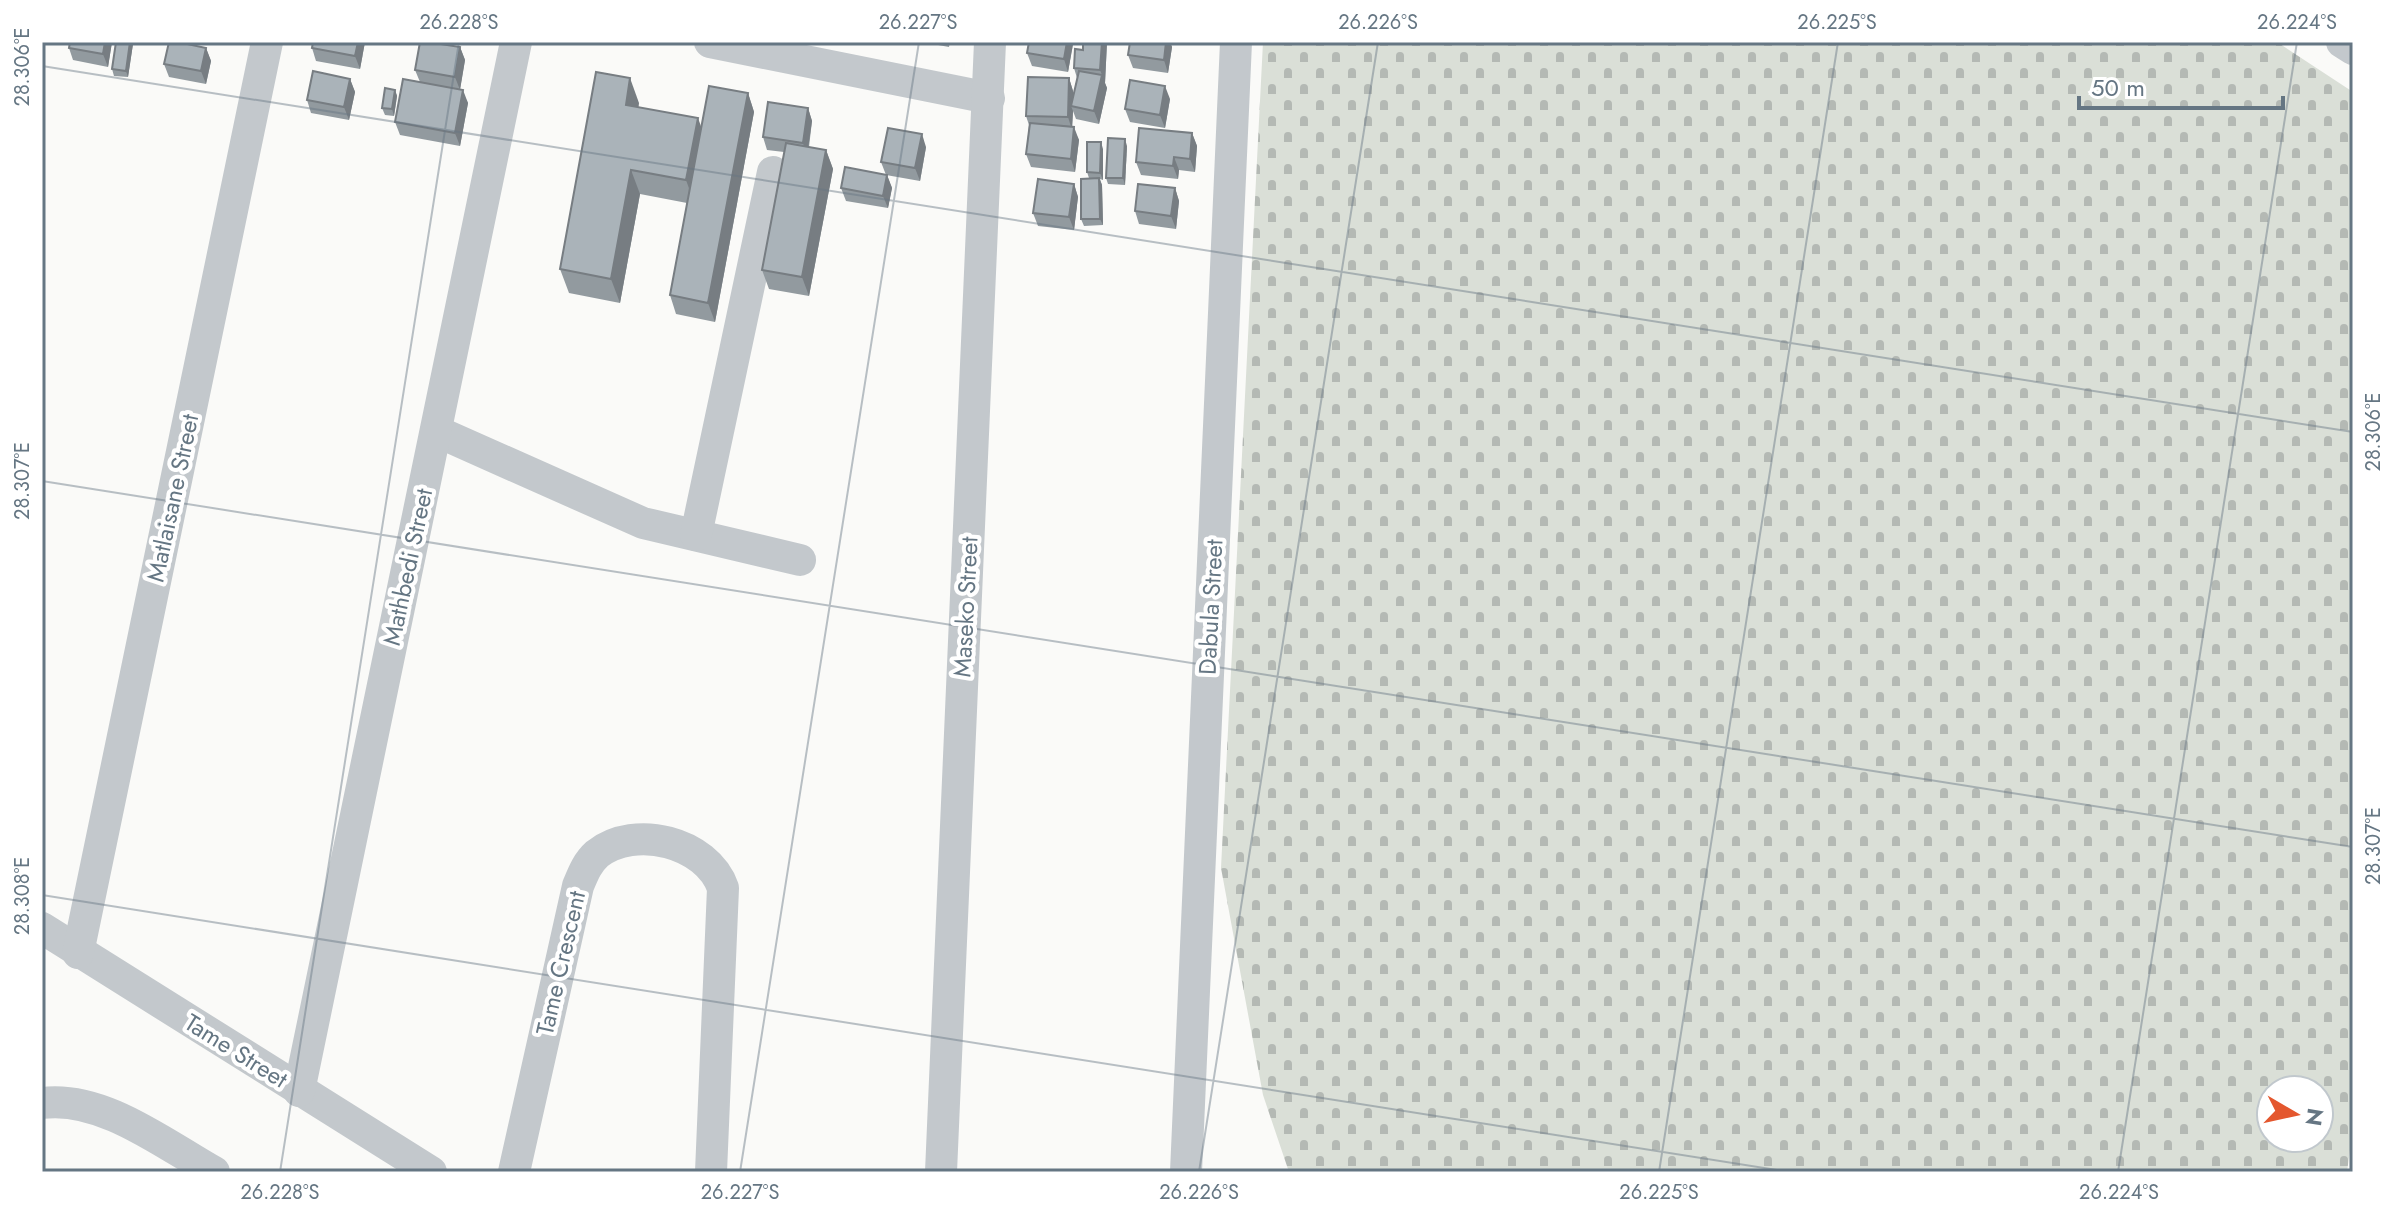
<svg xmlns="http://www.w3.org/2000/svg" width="2395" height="1214" font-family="Jost,sans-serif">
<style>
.cemetery{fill:url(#cemetery-stones);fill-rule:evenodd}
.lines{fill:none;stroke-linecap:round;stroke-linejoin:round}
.minor{stroke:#c3c8cc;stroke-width:32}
.wall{fill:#929a9f}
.shaded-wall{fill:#777d82}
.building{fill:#aab3b9;stroke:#777d82;stroke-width:2}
.ticks{fill:none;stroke:#657683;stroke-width:2;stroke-opacity:0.45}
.labels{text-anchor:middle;stroke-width:8;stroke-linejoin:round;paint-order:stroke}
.street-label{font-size:24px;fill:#657683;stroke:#fff}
.neatline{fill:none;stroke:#657683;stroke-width:3}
.ticks-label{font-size:20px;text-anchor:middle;fill:#657683}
</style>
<defs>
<pattern id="cemetery-stones" width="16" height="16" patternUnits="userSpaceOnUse" patternTransform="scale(2)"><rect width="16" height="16" fill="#dadfd7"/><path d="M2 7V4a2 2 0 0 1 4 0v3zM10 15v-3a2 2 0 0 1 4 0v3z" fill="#b4b9b4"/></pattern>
</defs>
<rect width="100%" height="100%" fill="#fafaf8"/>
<path class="cemetery" d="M1263 42H2277L2353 92V1128L2347 1172H1289L1263 1095 1221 868ZM2271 1090H2319V1138H2271Z"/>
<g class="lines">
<g class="minor">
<path d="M710 42 989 98"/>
<path d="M2342 42 2353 49"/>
<path d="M436 431 643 523 800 560"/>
<path d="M696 535 773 172"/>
<path d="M42 928 431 1172"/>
<path d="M78 953 267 42"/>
<path d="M299 1091 516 42"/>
<path d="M42 1103C102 1095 164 1144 214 1172"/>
<path d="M514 1172 578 886C583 874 587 863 597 854 635 824 707 842 723 888L711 1172"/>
<path d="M941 1172 990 42"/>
<path d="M1186 1172 1236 42"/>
</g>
</g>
<g class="wall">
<path d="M70 42H112L108 67 73 60 69 48Z"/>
<path d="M365 42 360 69 316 61 312 48Z"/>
<path d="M922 42H950L949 47Z"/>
<path d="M1107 42 1105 83 1107 88 1099 124 1076 119 1073 111 1072 127 1079 140 1075 172 1031 167 1026 154 1029 125 1026 116 1069 78 1073 91V96L1077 78 1074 68 1083 50Z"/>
<path d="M1130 42H1170L1172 47 1168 73 1133 68 1128 55Z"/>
<path d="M133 44 128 77 114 76 112 69Z"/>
<path d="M1073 44 1068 72 1032 66 1027 53Z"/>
<path d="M460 47 465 60 460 89 468 103 460 146 400 135 395 122 420 82 415 70Z"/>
<path d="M206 48 211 61 206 84 169 77 164 64Z"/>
<path d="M350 79 355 92 349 120 311 113 307 100Z"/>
<path d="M395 90 397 96 394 116 385 115 382 108Z"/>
<path d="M748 93 754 112 715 322 676 314 670 295 687 203 640 194 620 303 569 293 560 269 639 103 638 107 701 128Z"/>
<path d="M1170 99 1165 128 1130 122 1125 109Z"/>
<path d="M808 108 812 121 809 147 826 150 833 169 809 296 769 289 762 270 784 152 767 150 763 137Z"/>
<path d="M1192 133 1197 146 1195 172 1179 170 1178 179 1141 175 1136 162Z"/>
<path d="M1127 146 1125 185 1108 184 1106 178Z"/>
<path d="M926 147 920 181 886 175 881 162Z"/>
<path d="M1103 149V180L1100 179 1102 185 1103 225 1084 226 1081 219 1089 178 1087 172Z"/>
<path d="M887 175 892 188 888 208 846 201 841 188Z"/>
<path d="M1074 184 1078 197 1074 230 1038 226 1033 213Z"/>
<path d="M1175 188 1179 201 1176 229 1139 224 1135 211Z"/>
</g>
<g class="shaded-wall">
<path d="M105 42H112L108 67 103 54Z"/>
<path d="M130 42H133V44L128 77 126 71Z"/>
<path d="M358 42H365L360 69 355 56Z"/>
<path d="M1067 42H1072L1073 44 1068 72 1064 59Z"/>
<path d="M1102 42H1107L1105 83 1107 88 1099 124 1094 111 1102 75 1100 70Z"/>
<path d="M1166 42H1170L1172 47 1168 73 1164 60Z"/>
<path d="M460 47 465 60 460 90 455 77Z"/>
<path d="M206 48 211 61 206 84 201 71Z"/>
<path d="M630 78 639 103 635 129 626 105Z"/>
<path d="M1069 78 1073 91V107L1071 106 1073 111 1072 130 1068 117Z"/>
<path d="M350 79 355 92 349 120 344 107Z"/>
<path d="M1165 86 1170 99 1165 128 1160 115Z"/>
<path d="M395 90 397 96 394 116 392 109Z"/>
<path d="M463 90 468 103 460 146 455 133Z"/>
<path d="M748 93 754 112 715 322 708 303Z"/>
<path d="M808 108 812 121 807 156 803 143Z"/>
<path d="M698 118 707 143 695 205 686 180Z"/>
<path d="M1074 127 1079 140 1075 172 1071 159Z"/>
<path d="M1192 133 1197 146 1195 172 1190 159Z"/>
<path d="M922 134 926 147 920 181 915 168Z"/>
<path d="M1125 139 1127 146 1125 185 1123 178Z"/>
<path d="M1101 142 1103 149V180L1100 173Z"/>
<path d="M826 150 833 169 809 296 802 277Z"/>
<path d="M1174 157 1179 170 1178 179 1173 166Z"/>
<path d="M631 170 640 194 620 303 611 279Z"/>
<path d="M887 175 892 188 888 208 883 196Z"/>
<path d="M1099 178 1102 185 1103 225 1100 219Z"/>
<path d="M1074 184 1078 197 1074 230 1069 217Z"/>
<path d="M1175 188 1179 201 1176 229 1171 216Z"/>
</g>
<g class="building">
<path d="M70 42H105L103 54 69 48Z"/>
<path d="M116 42H130L126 71 112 69Z"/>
<path d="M169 42H178L206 48 201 71 164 64Z"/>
<path d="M313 42H358L355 56 312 48Z"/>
<path d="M420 42H428L460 47 455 77 415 70Z"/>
<path d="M1029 42H1067L1064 59 1027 53Z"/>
<path d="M1083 42H1102L1100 70 1074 68 1075 49 1083 50Z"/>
<path d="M1130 42H1166L1164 60 1128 55Z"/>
<path d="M313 71 350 79 344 107 307 100Z"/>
<path d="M1079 71 1102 75 1094 111 1071 106Z"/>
<path d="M596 72 630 78 626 105 698 118 686 180 631 170 611 279 560 269Z"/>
<path d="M1028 77 1069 78 1068 117 1026 116Z"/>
<path d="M403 79 463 90 455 133 395 122Z"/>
<path d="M1130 80 1165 86 1160 115 1125 109Z"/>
<path d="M709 86 748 93 708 303 670 295Z"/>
<path d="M385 88 395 90 392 109 382 108Z"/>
<path d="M768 102 808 108 803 143 763 137Z"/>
<path d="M1030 123 1074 127 1071 159 1026 154Z"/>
<path d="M888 128 922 134 915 168 881 162Z"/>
<path d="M1139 128 1192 133 1190 159 1174 157 1173 166 1136 162Z"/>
<path d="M1108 138 1125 139 1123 178H1106Z"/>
<path d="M1087 142H1101L1100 173 1087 172Z"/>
<path d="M786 143 826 150 802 277 762 270Z"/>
<path d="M845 167 887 175 883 196 841 188Z"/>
<path d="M1099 178 1100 219H1081V179Z"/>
<path d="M1038 179 1074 184 1069 217 1033 213Z"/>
<path d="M1138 184 1175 188 1171 216 1135 211Z"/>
</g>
<path class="ticks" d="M42 66 2353 432M42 481 2353 847M42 895 1789 1172M280 1172 459 42M740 1172 919 42M1199 1172 1378 42M1659 1172 1838 42M2118 1172 2297 42"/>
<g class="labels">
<g class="street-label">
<text transform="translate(173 498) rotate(-78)" y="8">Matlaisane Street</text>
<text transform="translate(408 567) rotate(-78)" y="8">Mathbedi Street</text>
<text transform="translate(966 607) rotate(-87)" y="8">Maseko Street</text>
<text transform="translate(1211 607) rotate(-87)" y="8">Dabula Street</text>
<text transform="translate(561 963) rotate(-77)" y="8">Tame Crescent</text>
<text transform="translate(236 1051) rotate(32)" y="8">Tame Street</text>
</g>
</g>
<rect width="2395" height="1214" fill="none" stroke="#ffffff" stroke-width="88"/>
<g transform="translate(2295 1114) rotate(99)"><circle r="38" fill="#ffffff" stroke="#c1c8cd" stroke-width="2"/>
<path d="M0-6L14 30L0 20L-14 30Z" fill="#e4572e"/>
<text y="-12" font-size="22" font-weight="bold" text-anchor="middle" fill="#657683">N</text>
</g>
<path d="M2079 96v12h204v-12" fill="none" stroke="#657683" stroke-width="4"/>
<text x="2091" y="96" font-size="24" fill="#657683" stroke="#ffffff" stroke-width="6" paint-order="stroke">50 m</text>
<rect x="44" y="44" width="2307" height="1126" class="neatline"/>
<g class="ticks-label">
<text x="459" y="29">26.228°S</text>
<text x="918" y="29">26.227°S</text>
<text x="1378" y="29">26.226°S</text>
<text x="1837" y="29">26.225°S</text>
<text x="2297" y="29">26.224°S</text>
<text transform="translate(22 67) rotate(-90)" y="7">28.306°E</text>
<text transform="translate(2373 432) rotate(-90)" y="7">28.306°E</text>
<text transform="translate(22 481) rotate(-90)" y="7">28.307°E</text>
<text transform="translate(2373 846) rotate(-90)" y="7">28.307°E</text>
<text transform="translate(22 896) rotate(-90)" y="7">28.308°E</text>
<text x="280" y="1199">26.228°S</text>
<text x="740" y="1199">26.227°S</text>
<text x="1199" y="1199">26.226°S</text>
<text x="1659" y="1199">26.225°S</text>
<text x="2119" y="1199">26.224°S</text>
</g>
</svg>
